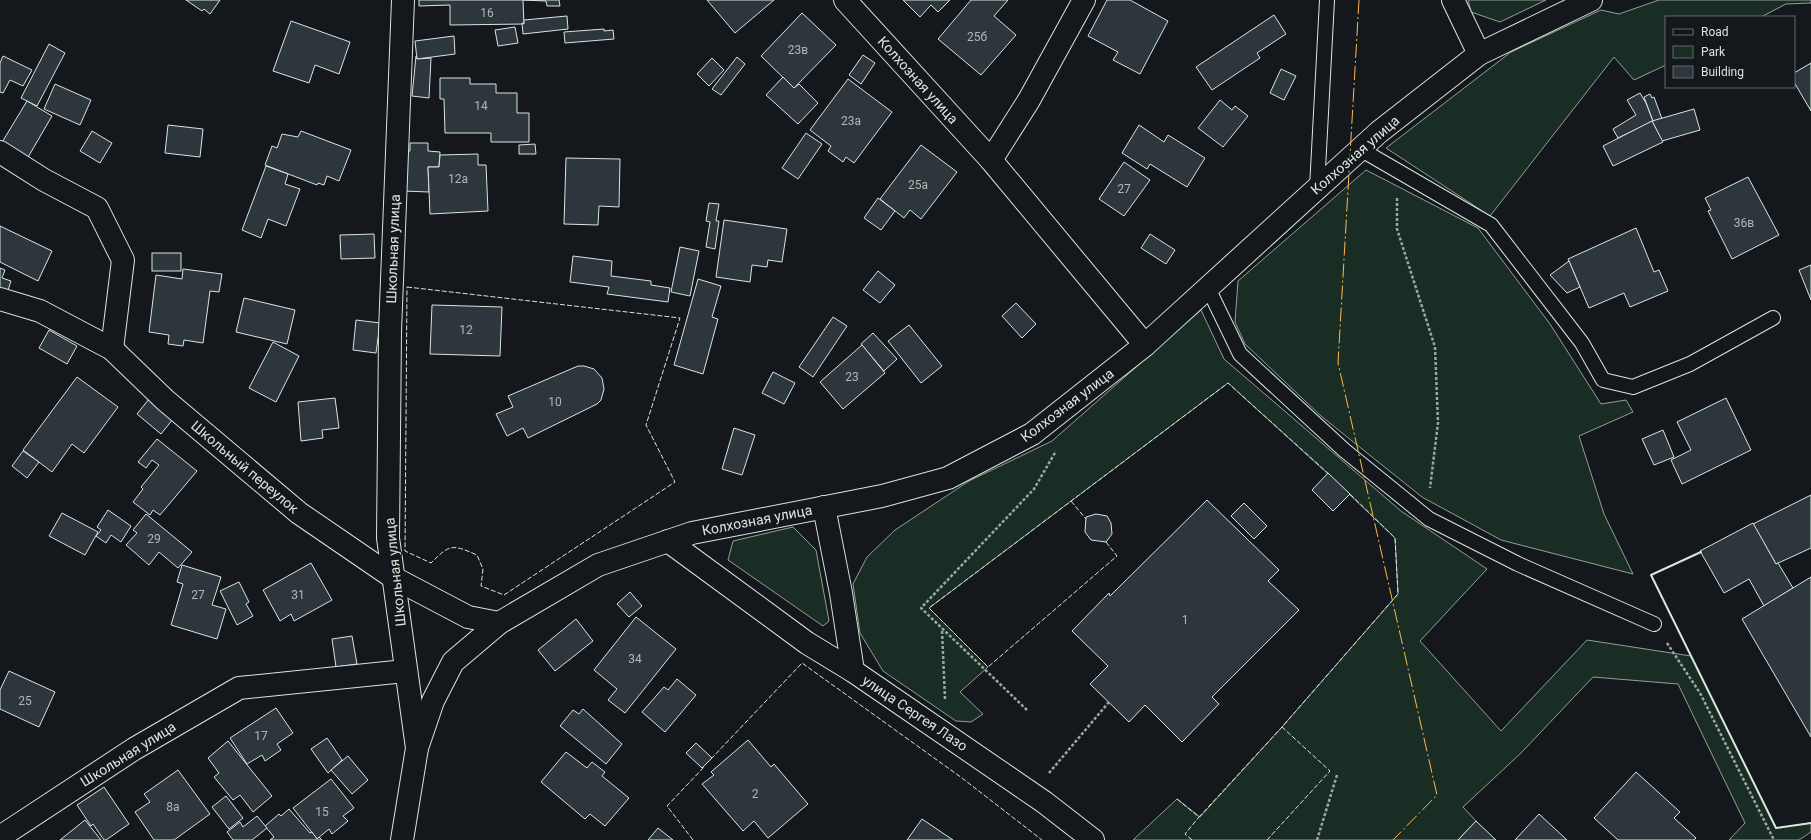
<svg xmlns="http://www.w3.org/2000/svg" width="1811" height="840" font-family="Roboto,sans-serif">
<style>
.green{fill:#1a2d24;stroke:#939e99}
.building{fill:#2c363c;stroke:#d8e6dc}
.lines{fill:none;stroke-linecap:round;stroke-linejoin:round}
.lane-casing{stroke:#d8e6dc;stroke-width:16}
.street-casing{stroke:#d8e6dc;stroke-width:24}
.path{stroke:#9da8a2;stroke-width:2.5;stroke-dasharray:3 2;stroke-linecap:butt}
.lane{stroke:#14181c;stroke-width:14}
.street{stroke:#14181c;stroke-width:22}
.fence{stroke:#d8e6dc;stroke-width:1;stroke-dasharray:5 2;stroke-linecap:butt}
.wall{stroke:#d8e6dc;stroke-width:2}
.power{stroke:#ffb74d;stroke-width:1;stroke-dasharray:14 3 2 3;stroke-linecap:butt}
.labels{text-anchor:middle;stroke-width:3;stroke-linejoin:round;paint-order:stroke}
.number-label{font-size:12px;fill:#adbab4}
.street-label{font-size:14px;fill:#d8e6dc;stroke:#14181c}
</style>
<rect width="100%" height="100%" fill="#14181c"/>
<g class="green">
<path d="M1468 0H1546L1500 22 1471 12Z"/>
<path d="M1659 0H1811V3L1786 4 1761 17H1666V65L1634 80 1614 57 1490 216 1386 148 1511 52 1601 10 1619 14Z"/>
<path d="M1366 170 1478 228 1550 324 1601 404 1626 400 1633 412 1579 436 1604 514 1633 574 1501 540 1422 497 1321 416 1245 344 1235 322 1238 281Z"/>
<path d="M1201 310 1224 359 1401 511 1487 569 1420 641 1501 731 1587 640 1691 656 1776 828 1811 823V832L1799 840H1729L1745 823 1678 684 1593 677 1521 753 1463 807 1476 821 1458 840H1133L1177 799 1200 817 1282 727 1398 594 1395 538 1328 474 1228 383 929 608 988 667 960 692 983 714 971 722 956 721 883 671 860 633 853 584 867 557 895 530 969 481 1052 441Z"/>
<path d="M793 527 816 550 829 621 823 626 728 560 733 541Z"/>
</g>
<g class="building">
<path d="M186 0H220L210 14 204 9 202 11Z"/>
<path d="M419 0H523L524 24 450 25V5L419 6Z"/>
<path d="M523 0H559L560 6H547L546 1Z"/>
<path d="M707 0H774L735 33Z"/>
<path d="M903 0H950L938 12 931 5 920 17Z"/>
<path d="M971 0H1008L994 16 1016 35 981 75 938 39Z"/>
<path d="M1107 0H1130L1168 21 1140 74 1113 60 1118 52 1088 36Z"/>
<path d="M802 13 836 45 794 88 761 56Z"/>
<path d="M1274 15 1286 34 1257 53 1260 58 1212 90 1196 67Z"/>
<path d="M567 16 568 29 523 34 522 23 524 24V20Z"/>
<path d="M291 21 350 42 339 74 315 65 309 83 273 71Z"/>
<path d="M515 27 518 43 498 46 495 30Z"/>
<path d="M604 29V31L613 30 614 39 565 43 564 32Z"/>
<path d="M454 36 455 54 417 59 415 41Z"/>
<path d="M49 44 65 53 37 106 21 98Z"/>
<path d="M863 55 875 63 861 84 849 75Z"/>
<path d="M3 56 32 70 23 86 10 80 3 93 0 92V63Z"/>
<path d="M416 56 417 59 431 58 429 98 412 96Z"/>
<path d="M737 57 745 64 721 95 712 89Z"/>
<path d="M712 58 724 70 709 86 697 74Z"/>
<path d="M1811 63V111L1794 82V73Z"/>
<path d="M1281 69 1296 76 1284 100 1270 93Z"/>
<path d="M783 77 794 88 799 84 818 103 798 124 766 95Z"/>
<path d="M440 78H470V84H496V93H517V113H529V142H491V133H445L444 99H440Z"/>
<path d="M848 79 892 112 854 163 846 157 843 162 828 151 831 146 810 130Z"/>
<path d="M55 84 91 100 80 125 44 109Z"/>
<path d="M1640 93 1646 103 1653 121 1618 138 1613 129 1636 115 1627 100Z"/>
<path d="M1650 94 1652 98 1654 97 1662 119 1653 121 1644 97Z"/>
<path d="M1220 100 1232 110 1235 106 1248 116 1223 147 1198 128Z"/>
<path d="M27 101 52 116 27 159 1 144Z"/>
<path d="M1694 109 1700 130 1662 141 1652 121Z"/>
<path d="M1652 121 1663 142 1613 166 1603 146Z"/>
<path d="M168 125 203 129 200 157 165 153Z"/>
<path d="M1139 125 1164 142 1168 135 1205 158 1187 187 1150 164 1147 169 1122 153Z"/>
<path d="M92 131 112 143 100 163 80 151Z"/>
<path d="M301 131 351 150 339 181 327 176 324 185 318 183 317 185 265 165 272 146 277 148 282 134 298 137Z"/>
<path d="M806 133 822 144 798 179 782 168Z"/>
<path d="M410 143H428V151L440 152 439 167H428L429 192 403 191V152L410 151Z"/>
<path d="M535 144 536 154H519V145Z"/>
<path d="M921 145 957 172 921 219 910 210 904 218 880 199Z"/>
<path d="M478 154V165H486L488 211 430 214 428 167H439L440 155Z"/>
<path d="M566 158 620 159 619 207 599 206 598 225 564 224Z"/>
<path d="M1124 162 1150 180 1124 216 1099 199Z"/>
<path d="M266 166 288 174 285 184 300 189 286 226 268 219 261 238 242 230Z"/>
<path d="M1748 177 1779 235 1732 259 1708 211 1711 210 1705 198Z"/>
<path d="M878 198 895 211 881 230 864 218Z"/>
<path d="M709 203 719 204 716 221H719L715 249 706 247 710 222 706 221Z"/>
<path d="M724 220 787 229 782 262 768 260 767 267 752 265 750 282 716 277Z"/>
<path d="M0 226 52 251 38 281 0 262Z"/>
<path d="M1636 228 1654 272 1659 270 1668 291 1630 307 1624 293 1589 308 1568 259Z"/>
<path d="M374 234 375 258 341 259 340 235Z"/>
<path d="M1150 234 1175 250 1166 264 1141 248Z"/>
<path d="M680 247 699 251 690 296 671 292Z"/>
<rect x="152" y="253" width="29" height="18"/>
<path d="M573 256 612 261 611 276 651 281V285L670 288 668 302 607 294 609 287 570 282Z"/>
<path d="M1569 261 1580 287 1567 293 1550 275Z"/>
<path d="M1811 265V300L1799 270Z"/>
<path d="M0 268 5 270 2 278 11 281 6 296 0 294Z"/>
<path d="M183 269 222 274 219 292 210 291 203 343 184 340 183 346 168 344 169 335 149 332 156 275 182 279Z"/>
<path d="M878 271 895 285 880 303 863 290Z"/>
<path d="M698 279 721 286 712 317 718 319 703 374 674 365Z"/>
<path d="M244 298 295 310 287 344 236 332Z"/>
<path d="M1016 303 1036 324 1022 338 1002 316Z"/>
<path d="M432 305 502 307 500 356 430 354Z"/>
<path d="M833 317 847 326 813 377 799 367Z"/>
<path d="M356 320 380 323 376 353 353 350Z"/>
<path d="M909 325 942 366 921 383 888 341Z"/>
<path d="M49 330 77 346 67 364 39 348Z"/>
<path d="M873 333 897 359 884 371 861 344Z"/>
<path d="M273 342 299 356 276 402 249 388Z"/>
<path d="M862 345 885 373 843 409 820 382Z"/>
<path d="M578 366H584L594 369 602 378 604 389 601 400 597 404 528 438 523 428 507 436 496 414 513 407 508 396Z"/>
<path d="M773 372 795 383 784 404 762 393Z"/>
<path d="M77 377 118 407 84 453 72 444 52 472 23 450Z"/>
<path d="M335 398 339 428 322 430 323 438 301 441 298 402Z"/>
<path d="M1726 398 1751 450 1682 484 1671 460 1691 450 1677 422Z"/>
<path d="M149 399 173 419 161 434 137 414Z"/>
<path d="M734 428 755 435 742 475 722 469Z"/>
<path d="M1663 430 1674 457 1654 465 1642 439Z"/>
<path d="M157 439 197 471 160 515 153 510 150 515 133 502 143 489 141 487 159 465 152 460 146 468 138 462Z"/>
<path d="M23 451 39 462 27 478 12 466Z"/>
<path d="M1328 473 1350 494 1333 511 1312 490Z"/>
<path d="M1811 495V548L1776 564 1753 524Z"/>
<path d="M1207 500 1279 570 1268 581 1299 610 1212 697 1219 704 1182 742 1145 705 1129 722 1090 684 1108 666 1072 631 1109 593 1110 596Z"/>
<path d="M1244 503 1267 526 1254 539 1231 516Z"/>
<path d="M108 510 131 526 121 542 111 535 106 543 96 536 101 530 97 527Z"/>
<path d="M62 513 98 532 85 555 49 536Z"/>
<path d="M146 514 192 552 178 568 159 552 149 565 126 545 137 533 133 530Z"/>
<path d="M1096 514 1107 516 1111 523 1112 534 1106 542 1091 540 1085 532 1086 517Z"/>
<path d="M1753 523 1776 564 1778 563 1793 588 1764 606 1749 579 1724 593 1700 551Z"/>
<path d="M311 563 332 600 294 621 291 614 280 621 263 590Z"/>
<path d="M182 565 221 577 212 605 226 609 217 639 171 625 183 584 177 582Z"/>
<path d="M1811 577V737L1742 619Z"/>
<path d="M239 582 249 602 246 604 253 616 237 625 220 591Z"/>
<path d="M630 592 642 606 629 617 617 604Z"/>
<path d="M636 617 676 649 625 713 608 700 617 689 594 670Z"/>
<path d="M576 619 593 641 555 671 538 650Z"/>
<path d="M352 636 357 664 336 667 332 639Z"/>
<path d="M9 671 55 692 39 727 0 709V690Z"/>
<path d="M677 679 696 695 665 732 642 712 664 687 668 690Z"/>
<path d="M276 708 293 733 277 744 281 750 265 761 262 755 247 764 230 738Z"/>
<path d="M583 709 622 744 606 764 560 726 573 710 579 714Z"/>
<path d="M327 738 342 760 328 773 311 749Z"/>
<path d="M748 740 771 767 774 764 808 804 768 838 754 821 743 831 702 784 714 775 711 772Z"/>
<path d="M228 741 272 796 253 812 240 795 233 800 214 777 219 773 208 758Z"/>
<path d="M696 743 712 758 702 768 686 753Z"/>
<path d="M566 752 587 768 592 762 605 772 602 776 629 798 605 826 590 814 585 819 541 782Z"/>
<path d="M348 756 368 780 352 794 331 770Z"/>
<path d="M178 770 210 814 174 840H154L135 812 150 802 144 794Z"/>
<path d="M1636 772 1680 812 1674 818 1696 838 1694 840H1618L1594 818Z"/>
<path d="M331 779 354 808 343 816 348 821 332 834 329 829 317 839 293 808Z"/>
<path d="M104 787 129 824 106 840H104L93 824 91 826 77 805Z"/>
<path d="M226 796 243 818 229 829 212 807Z"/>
<path d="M289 809 310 833 312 832 317 839 319 837 322 840H270L274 837 265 826 279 814 281 816Z"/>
<path d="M1539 814 1567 840H1515Z"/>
<path d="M257 816 267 828 252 840H233L227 832 240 822 243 827Z"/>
<path d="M922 819 953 840H907Z"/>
<path d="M85 820 101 840H60Z"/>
<path d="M1476 821 1496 840H1458Z"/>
<path d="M658 828 673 840H648Z"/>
</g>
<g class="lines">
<g class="lane-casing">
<g id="lane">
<path d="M1360 149 1491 225 1582 343 1603 380 1633 387 1690 364 1773 318"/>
<path d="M1317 188 1327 0"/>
<path d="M1208 288 1240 354 1344 450 1429 519 1518 564 1654 624"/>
</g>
</g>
<g class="street-casing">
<g id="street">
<path d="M845 0 991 160 1029 100 1084 0"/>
<path d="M1453 0 1479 54"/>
<path d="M0 152 44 180 97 208 123 260 112 349"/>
<path d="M991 160 1145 345"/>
<path d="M0 299 40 311 112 349 165 400 299 513 394 578 468 617 499 623"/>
<path d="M824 507 841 593 853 671 1044 802 1093 840"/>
<path d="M668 541 807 643 853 671"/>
<path d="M417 748 433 701 453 662 499 623 598 565 692 533 882 496 948 478 1032 434 1145 345 1379 132 1479 54 1591 0"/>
<path d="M0 837 134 749 239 688 405 671"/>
<path d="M402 840 417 748 388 538 390 331 403 0"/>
</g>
</g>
<g class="path">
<path d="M1397 198V229L1435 347 1438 423 1430 488"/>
<path d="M942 631 945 699"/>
<path d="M1667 643 1700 693 1774 840"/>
<path d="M1027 710 921 608 1034 489 1056 451"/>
<path d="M1049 773 1109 702"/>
<path d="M1317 840 1337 775"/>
</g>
<use href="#lane" class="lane"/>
<use href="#street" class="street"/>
<g class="fence">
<path d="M407 287 680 318 646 425 675 482 504 595 481 586 483 569 477 555C452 544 450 544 431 563L405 551Z"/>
<path d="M1071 501 1086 519"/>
<path d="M1106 542 1117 556 988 667 929 608 1228 383 1330 475"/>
<path d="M711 759 802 663 962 778 1042 840"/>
<path d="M1177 799 1199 817 1282 727 1398 594 1395 538 1349 493"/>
<path d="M693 840 667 806 705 766"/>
<path d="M1192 840 1185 834 1199 817"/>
<path d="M1267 840 1330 771 1282 727"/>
</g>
<path class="wall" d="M1701 552 1651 575 1776 828 1811 823"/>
<path class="power" d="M1359 0 1338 363 1437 795 1393 840"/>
</g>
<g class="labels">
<g class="number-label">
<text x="487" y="17">16</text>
<text x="977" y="41">25б</text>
<text x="798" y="54">23в</text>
<text x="481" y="110">14</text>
<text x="851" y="125">23а</text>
<text x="458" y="183">12а</text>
<text x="918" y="189">25а</text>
<text x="1124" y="193">27</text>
<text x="1744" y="227">36в</text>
<text x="466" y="334">12</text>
<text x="852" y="381">23</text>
<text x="555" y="406">10</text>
<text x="154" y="543">29</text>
<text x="198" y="599">27</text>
<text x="298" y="599">31</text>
<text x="1185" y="624">1</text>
<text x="635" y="663">34</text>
<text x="25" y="705">25</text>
<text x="261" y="740">17</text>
<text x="755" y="798">2</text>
<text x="173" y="811">8а</text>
<text x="322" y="816">15</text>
</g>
<g class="street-label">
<text transform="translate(918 80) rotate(48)" y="5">Колхозная улица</text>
<text transform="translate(1355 155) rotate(-41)" y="5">Колхозная улица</text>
<text transform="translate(393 249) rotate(-88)" y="5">Школьная улица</text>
<text transform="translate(1067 405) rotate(-37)" y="5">Колхозная улица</text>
<text transform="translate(245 467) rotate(40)" y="5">Школьный переулок</text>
<text transform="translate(757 520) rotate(-11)" y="5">Колхозная улица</text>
<text transform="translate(395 572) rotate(-96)" y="5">Школьная улица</text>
<text transform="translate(915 713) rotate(34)" y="5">улица Сергея Лазо</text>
<text transform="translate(128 754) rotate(-32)" y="5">Школьная улица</text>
</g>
</g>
<rect x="1665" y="16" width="130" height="72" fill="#14181c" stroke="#626a69"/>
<rect x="1673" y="29" width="20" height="6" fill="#14181c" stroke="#626a69"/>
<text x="1701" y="36" font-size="12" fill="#d8e6dc">Road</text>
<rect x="1673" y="46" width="20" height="12" fill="#1a2d24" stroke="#626a69"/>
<text x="1701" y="56" font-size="12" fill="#d8e6dc">Park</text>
<rect x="1673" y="66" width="20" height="12" fill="#2c363c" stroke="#626a69"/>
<text x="1701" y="76" font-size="12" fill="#d8e6dc">Building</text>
</svg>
